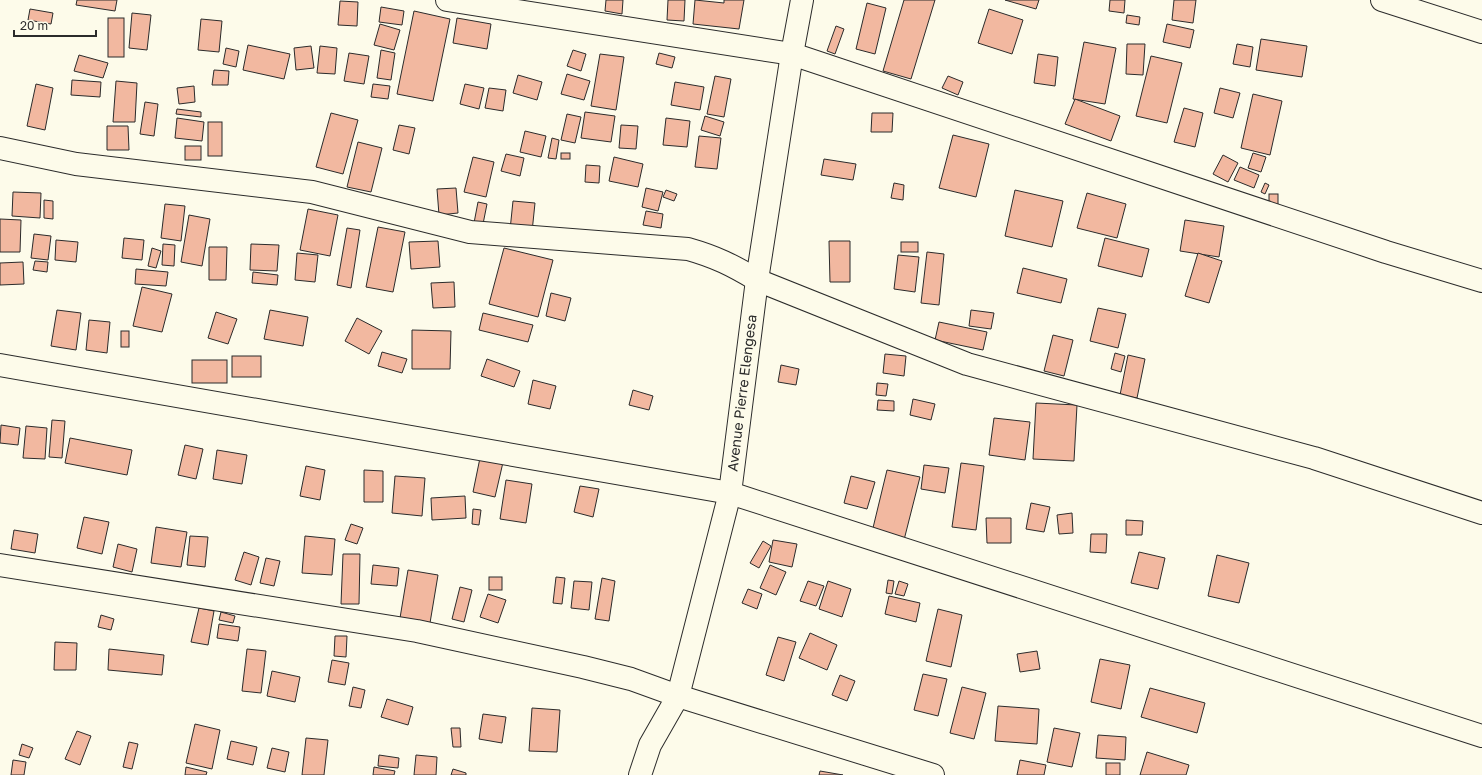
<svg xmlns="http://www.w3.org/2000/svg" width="1482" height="775" font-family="'Golos Text',sans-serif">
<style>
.building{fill:#f2b8a0;stroke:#2b2b2b}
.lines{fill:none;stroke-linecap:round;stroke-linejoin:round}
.minor-casing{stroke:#2b2b2b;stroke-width:24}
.minor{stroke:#fdfbea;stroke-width:22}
.labels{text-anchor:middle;stroke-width:3;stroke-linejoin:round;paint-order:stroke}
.street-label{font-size:14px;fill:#2b2b2b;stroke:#fdfbea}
</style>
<rect width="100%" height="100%" fill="#fdfbea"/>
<g class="building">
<path d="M77 0H117L115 11 76 5Z"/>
<path d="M606 0H623L622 14 605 11Z"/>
<path d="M668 0H685L684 21 667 20Z"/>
<path d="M695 0 724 3V0H744L739 29 693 24Z"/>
<path d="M904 0H935L911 79 883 71Z"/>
<path d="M1005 0H1039L1036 9Z"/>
<path d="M1110 0H1125L1124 13 1109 11Z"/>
<path d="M1174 0H1196L1193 23 1172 20Z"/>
<path d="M340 1 358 2 357 26 338 25Z"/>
<path d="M867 3 886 8 875 54 856 49Z"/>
<path d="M381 7 404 11 402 25 379 22Z"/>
<path d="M30 9 53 13 51 24 28 20Z"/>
<path d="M989 9 1023 20 1012 54 978 43Z"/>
<path d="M414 11 450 19 433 101 397 94Z"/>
<path d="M132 13 151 15 147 50 129 48Z"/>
<path d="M1127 15 1140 17 1139 25 1126 23Z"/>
<rect x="108" y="18" width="16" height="39"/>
<path d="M457 18 491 24 487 49 453 43Z"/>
<path d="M201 19 222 21 219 52 198 50Z"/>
<path d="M380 24 400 30 394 50 374 45Z"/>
<path d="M1167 24 1194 30 1190 48 1163 42Z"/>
<path d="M836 26 844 29 835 54 827 51Z"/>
<path d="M1261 39 1307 46 1302 77 1256 70Z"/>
<path d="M1084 42 1116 48 1105 104 1073 99Z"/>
<path d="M1127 44H1145L1143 75 1126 74Z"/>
<path d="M1237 44 1253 47 1250 67 1233 64Z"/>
<path d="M248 45 290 54 284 79 243 70Z"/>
<path d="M311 46 314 68 296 70 294 48Z"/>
<path d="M320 46 337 48 335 74 317 73Z"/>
<path d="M226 48 239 51 236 67 223 64Z"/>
<path d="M381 50 395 53 391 80 377 78Z"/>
<path d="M573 50 586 54 581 71 567 66Z"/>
<path d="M349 53 369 56 364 84 344 81Z"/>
<path d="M659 53 675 57 672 68 656 64Z"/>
<path d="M600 54 624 57 616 110 591 106Z"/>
<path d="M1038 54 1058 57 1055 86 1034 83Z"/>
<path d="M79 55 108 63 103 78 74 71Z"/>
<path d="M1151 56 1182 63 1167 123 1136 116Z"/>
<path d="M214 70 229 71 228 85H212Z"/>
<path d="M567 74 590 81 584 100 561 94Z"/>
<path d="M518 75 542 82 537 100 513 93Z"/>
<path d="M715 76 731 79 724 117 707 114Z"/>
<path d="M948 76 963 82 958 95 942 88Z"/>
<path d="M72 80 101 82 100 97 71 95Z"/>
<path d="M116 81 137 83 135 122H113Z"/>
<path d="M675 82 704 87 700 110 671 105Z"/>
<path d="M36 84 53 88 45 130 27 126Z"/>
<path d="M373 84 390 86 388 99 371 97Z"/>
<path d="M465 84 484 88 479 109 460 104Z"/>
<path d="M194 86 195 102 179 104 177 88Z"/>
<path d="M489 88 506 90 503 111 485 108Z"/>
<path d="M1220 88 1240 93 1233 118 1214 113Z"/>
<path d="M1253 94 1282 101 1270 155 1241 148Z"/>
<path d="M1075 99 1120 116 1111 141 1065 124Z"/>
<path d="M145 102 158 104 154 136 140 134Z"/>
<path d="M1184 108 1203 113 1195 147 1174 142Z"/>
<path d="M177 109 201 112V117L176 114Z"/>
<path d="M585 112 615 116 611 142 581 138Z"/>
<path d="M331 113 358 120 343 174 316 167Z"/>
<path d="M872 113H893L892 132H871Z"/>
<path d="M567 114 581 117 575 143 561 140Z"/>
<path d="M705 116 724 122 720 136 701 130Z"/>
<path d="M177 118 204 122 202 141 175 138Z"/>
<path d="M666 118 690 121 687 147 663 145Z"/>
<rect x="208" y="122" width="14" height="34"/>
<path d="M399 125 415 128 409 154 393 150Z"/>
<path d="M621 125 638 126 636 149 619 148Z"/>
<path d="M107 126H128L129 150H107Z"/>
<path d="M525 131 546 136 541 157 520 152Z"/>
<path d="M953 135 989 144 976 197 939 188Z"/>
<path d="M699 136 721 138 717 169 695 167Z"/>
<path d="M552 138 559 140 556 159 548 158Z"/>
<path d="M358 142 382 148 371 192 347 187Z"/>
<rect x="185" y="146" width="16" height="14"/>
<rect x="561" y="153" width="9" height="6"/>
<path d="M1253 153 1266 157 1261 172 1248 168Z"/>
<path d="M506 154 524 158 520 176 501 171Z"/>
<path d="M1223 155 1238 163 1228 182 1213 174Z"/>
<path d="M473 157 494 162 486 197 464 192Z"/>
<path d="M614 157 643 164 638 187 609 181Z"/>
<path d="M824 159 856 164 853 180 821 175Z"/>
<path d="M586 165 600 166 599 183 585 182Z"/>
<path d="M1240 167 1259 175 1254 188 1234 180Z"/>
<path d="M894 183 904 185 903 200 891 198Z"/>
<path d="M1265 183 1269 185 1265 194 1261 192Z"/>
<path d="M456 188 458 213 439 215 437 189Z"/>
<path d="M646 188 663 192 658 211 642 207Z"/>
<path d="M666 190 677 194 674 201 663 197Z"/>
<path d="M1015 190 1063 201 1052 247 1005 236Z"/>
<path d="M13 192 41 193 40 218 12 216Z"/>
<path d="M1087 193 1126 204 1117 238 1077 228Z"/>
<rect x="1269" y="194" width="9" height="11"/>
<path d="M44 200 53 201V219L44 218Z"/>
<path d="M513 201 535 203 532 232 510 230Z"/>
<path d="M478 202 487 204 483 224 474 223Z"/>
<path d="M165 204 185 206 181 241 161 238Z"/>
<path d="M308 209 338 215 330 256 300 250Z"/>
<path d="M646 211 663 214 661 228 643 225Z"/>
<path d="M189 215 210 219 202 266 181 262Z"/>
<path d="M0 219 21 220 20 252H0Z"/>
<path d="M1185 220 1224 226 1219 257 1180 251Z"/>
<path d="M378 227 405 232 393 292 366 287Z"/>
<path d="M347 228 360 230 351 288 337 285Z"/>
<path d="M34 234 51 236 48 260 31 258Z"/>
<path d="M124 238 144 240 142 260 122 258Z"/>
<path d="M1105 238 1149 249 1142 277 1098 266Z"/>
<path d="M56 240 78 242 76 262 55 260Z"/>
<path d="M438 241 440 267 411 269 409 242Z"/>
<path d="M829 241H850V282H830Z"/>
<rect x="901" y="242" width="17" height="10"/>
<path d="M163 244 175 245 174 266 162 265Z"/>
<path d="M251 244 279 245 277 271 250 270Z"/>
<path d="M209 247H227L226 280H209Z"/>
<path d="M152 248 161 251 156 268 148 266Z"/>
<path d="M504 248 553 260 538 317 489 304Z"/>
<path d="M927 252 944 254 939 305 921 303Z"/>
<path d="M297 253 318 255 315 282 295 280Z"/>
<path d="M1198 253 1222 261 1209 303 1185 296Z"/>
<path d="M898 255 919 257 915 292 894 289Z"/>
<path d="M35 261 48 262 47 272 33 270Z"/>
<path d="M23 262 24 284 0 285V263Z"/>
<path d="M1023 268 1067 279 1061 303 1017 293Z"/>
<path d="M136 269 168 272 166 286 135 284Z"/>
<path d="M253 272 278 275 277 285 252 283Z"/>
<path d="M454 282 455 307 433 308 431 283Z"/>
<path d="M142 287 172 294 162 332 133 326Z"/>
<path d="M551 293 571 298 565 321 546 316Z"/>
<path d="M1098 308 1126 314 1118 348 1090 341Z"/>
<path d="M57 310 81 313 76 350 51 346Z"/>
<path d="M270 310 308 317 303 346 264 339Z"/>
<path d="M971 310 994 313 991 329 969 326Z"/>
<path d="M216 312 237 319 228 344 208 338Z"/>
<path d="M483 313 533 325 528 342 479 330Z"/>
<path d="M357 318 382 331 369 354 345 341Z"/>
<path d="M89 320 110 322 107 353 86 350Z"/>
<path d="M939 322 987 332 983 350 935 340Z"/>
<path d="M412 330 451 331 450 369H412Z"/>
<rect x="121" y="331" width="8" height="16"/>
<path d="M1053 335 1073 340 1064 376 1044 371Z"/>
<path d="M382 352 407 359 402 373 378 366Z"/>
<path d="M1115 353 1125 356 1121 372 1111 369Z"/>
<path d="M885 354 906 356 904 376 883 373Z"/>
<path d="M1128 355 1145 359 1137 398 1120 395Z"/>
<rect x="232" y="356" width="29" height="21"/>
<path d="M487 359 520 371 514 387 481 376Z"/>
<rect x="192" y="360" width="35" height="23"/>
<path d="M781 365 799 369 796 385 778 382Z"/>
<path d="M533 380 556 386 550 409 528 404Z"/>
<path d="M877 383 888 384 886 396 876 395Z"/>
<path d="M633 390 653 396 649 410 629 405Z"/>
<path d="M913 399 935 404 931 420 910 415Z"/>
<path d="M878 400 894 401V411L877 410Z"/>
<path d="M1036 403 1077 405 1074 461 1033 459Z"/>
<path d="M994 418 1030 422 1025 460 989 455Z"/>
<path d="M52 420 65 421 62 458 49 457Z"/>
<path d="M1 425 20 428 18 445 0 443Z"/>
<path d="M26 426 47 428 45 459 23 458Z"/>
<path d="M70 438 132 450 127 475 65 463Z"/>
<path d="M185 445 203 449 196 479 178 475Z"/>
<path d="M217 450 247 455 242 484 213 479Z"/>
<path d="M481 453 504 458 495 497 473 492Z"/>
<path d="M961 463 984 466 976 530 952 527Z"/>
<path d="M924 465 949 468 945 493 921 489Z"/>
<path d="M306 466 325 470 320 500 300 496Z"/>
<path d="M364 470 383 471V502H364Z"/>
<path d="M887 470 920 477 904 540 872 532Z"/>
<path d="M395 476 425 478 422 516 392 513Z"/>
<path d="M851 476 875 482 867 509 844 503Z"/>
<path d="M506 480 532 484 526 523 500 519Z"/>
<path d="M580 486 599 489 593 517 574 512Z"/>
<path d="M465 496 466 518 432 520 431 498Z"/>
<path d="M1031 503 1050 507 1044 532 1026 529Z"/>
<path d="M473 509 481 510 479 525 472 524Z"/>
<path d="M1072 513 1073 533 1059 534 1057 515Z"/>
<path d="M84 517 109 522 102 554 77 548Z"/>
<path d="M986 518H1011V543H987Z"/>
<path d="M1126 520 1143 521 1142 535H1126Z"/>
<path d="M351 524 363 528 357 544 345 540Z"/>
<path d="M156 527 187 532 181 567 151 563Z"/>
<path d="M14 530 38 534 35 553 11 549Z"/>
<path d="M1091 534H1107L1106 553 1090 552Z"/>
<path d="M190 536 208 537 205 567 187 565Z"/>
<path d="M305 536 335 539 332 575 302 573Z"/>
<path d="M773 540 797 544 792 567 769 562Z"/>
<path d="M763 541 771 546 759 568 750 563Z"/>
<path d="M118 544 137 549 132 572 113 567Z"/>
<path d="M244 552 259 557 251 585 235 580Z"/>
<path d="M1139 552 1165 558 1158 589 1131 583Z"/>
<path d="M343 554H360L359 604H341Z"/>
<path d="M1217 555 1249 563 1239 603 1208 596Z"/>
<path d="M266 558 280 561 274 586 260 583Z"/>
<path d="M373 565 399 568 397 586 371 584Z"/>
<path d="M770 565 786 572 776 595 760 588Z"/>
<path d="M408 570 438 575 429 629 399 624Z"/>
<rect x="489" y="577" width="13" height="13"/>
<path d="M556 577 565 578 562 604 553 603Z"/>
<path d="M602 578 615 581 609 621 595 619Z"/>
<path d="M888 580 894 581 892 594 886 593Z"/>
<path d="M574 581 592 582 589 610 571 608Z"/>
<path d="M808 581 824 586 816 606 800 601Z"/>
<path d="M828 581 851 589 842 617 819 609Z"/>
<path d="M899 581 908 584 904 596 895 594Z"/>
<path d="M460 587 472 590 464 622 452 619Z"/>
<path d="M748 589 762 594 757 609 742 603Z"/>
<path d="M488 594 506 600 498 623 480 617Z"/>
<path d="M889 596 920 603 916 622 885 614Z"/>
<path d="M199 608 214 611 208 645 191 642Z"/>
<path d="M938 609 962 615 951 667 926 661Z"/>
<path d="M221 612 235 616 233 623 219 620Z"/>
<path d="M101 615 114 619 111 630 98 627Z"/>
<path d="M219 624 240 627 238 641 217 638Z"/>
<path d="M810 633 837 645 827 670 799 658Z"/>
<path d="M335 636H347L346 657 334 656Z"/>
<path d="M778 637 796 642 784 681 766 675Z"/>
<path d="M55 642 77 643 76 670H54Z"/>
<path d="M109 649 164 655 162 675 108 670Z"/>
<path d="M247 649 266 651 261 693 242 691Z"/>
<path d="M1037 651 1040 669 1020 672 1017 654Z"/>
<path d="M1100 659 1130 665 1121 709 1091 702Z"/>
<path d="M332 660 349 663 345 685 328 682Z"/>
<path d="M272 671 300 677 295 702 267 696Z"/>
<path d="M923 674 947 679 938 716 914 710Z"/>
<path d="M840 675 855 681 847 701 832 695Z"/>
<path d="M353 687 365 690 361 708 349 706Z"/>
<path d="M962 687 986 693 974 739 950 733Z"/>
<path d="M1150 688 1205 703 1197 733 1141 717Z"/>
<path d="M387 699 413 707 408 725 381 717Z"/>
<path d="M998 706 1039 709 1037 744 995 741Z"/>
<path d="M532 708 560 710 557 752 529 751Z"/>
<path d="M483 714 506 717 502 743 479 739Z"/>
<path d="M195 724 220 730 212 769 186 763Z"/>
<path d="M451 728H460L461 747H453Z"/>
<path d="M1054 728 1080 733 1072 767 1047 762Z"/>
<path d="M77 731 91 736 80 765 65 759Z"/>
<path d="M1098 735 1126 737 1125 760 1096 758Z"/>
<path d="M306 738 328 740 324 775H302Z"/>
<path d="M231 741 257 747 253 765 227 759Z"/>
<path d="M129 742 138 744 132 769 123 767Z"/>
<path d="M22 744 33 748 29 758 19 755Z"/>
<path d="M272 748 289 752 285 772 267 768Z"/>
<path d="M1147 752 1189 765 1186 775H1140Z"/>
<path d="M379 755 399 758 398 768 378 766Z"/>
<path d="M416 755 437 757 436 775H414Z"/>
<path d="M13 760 26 762 24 775H11Z"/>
<path d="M1020 760 1046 765 1044 775H1017Z"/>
<rect x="1106" y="763" width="14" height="12"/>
<path d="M186 767 207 772 206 775H185Z"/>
<path d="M374 767 395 771 394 775H373Z"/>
<path d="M453 769 466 773V775H451Z"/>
<path d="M820 771 843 775H819Z"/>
</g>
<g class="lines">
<g class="minor-casing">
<g id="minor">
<path d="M447 0 792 54 1386 252 1482 281"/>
<path d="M1382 0 1482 32"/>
<path d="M0 148 76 164 312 192 470 232 688 249C716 257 732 265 757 280L967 364 1314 458 1482 513"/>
<path d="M0 365 730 493 1482 736"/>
<path d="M0 565 417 631 583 667 631 679 678 696 933 775"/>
<path d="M640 775 650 745 678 696 730 493 757 280 792 54 802 0"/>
</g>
</g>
<use href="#minor" class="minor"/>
</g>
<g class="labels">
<g class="street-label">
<text transform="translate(742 393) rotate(-83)" y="5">Avenue Pierre Elengesa</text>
</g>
</g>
<path d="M14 30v6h82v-6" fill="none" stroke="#2b2b2b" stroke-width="2"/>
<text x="20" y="30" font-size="12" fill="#2b2b2b" stroke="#fdfbea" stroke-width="3" paint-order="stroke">20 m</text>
</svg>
